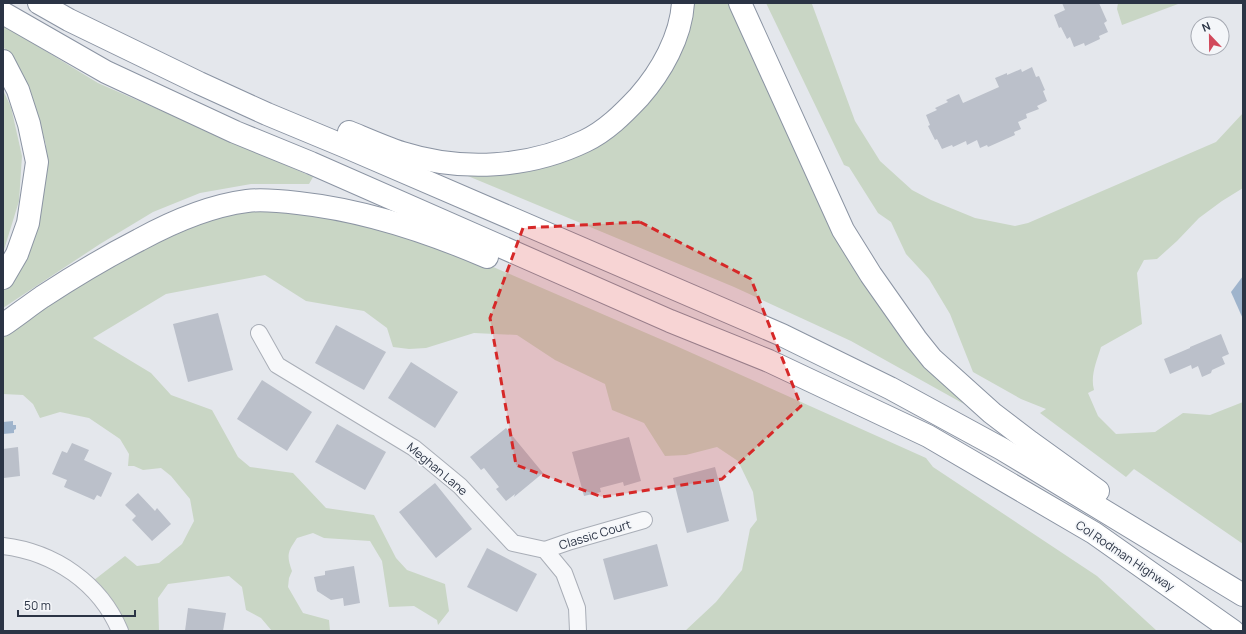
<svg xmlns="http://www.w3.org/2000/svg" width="1246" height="634" font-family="Manrope,sans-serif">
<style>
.green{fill:#c9d6c5}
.water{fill:#9fb4cc}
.building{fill:#bbc0ca}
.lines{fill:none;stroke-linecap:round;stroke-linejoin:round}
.minor-casing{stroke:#a9aeb7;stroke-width:18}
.highway-casing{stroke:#8b94a3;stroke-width:24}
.minor{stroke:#f7f8fa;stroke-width:16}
.highway{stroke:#fff;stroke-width:22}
.marked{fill:#d62828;fill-opacity:0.2;stroke:#d62828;stroke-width:3;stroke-dasharray:8 5;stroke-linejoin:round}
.labels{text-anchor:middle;stroke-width:3.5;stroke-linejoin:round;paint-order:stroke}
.street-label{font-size:12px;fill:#2b3445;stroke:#f4f6f9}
</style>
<rect width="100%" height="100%" fill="#e4e7ec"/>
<g class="green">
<path d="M689 3H731L927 365 964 404 851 341 734 287 463 174 609 130Z"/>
<path d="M766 3H809L812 4 855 121 880 161 912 190 931 200 975 218 1015 226 1028 223 1216 142 1243 113V188L1222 201 1199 218 1177 241 1157 259 1144 260 1137 273 1142 324 1101 347C1097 360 1090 376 1094 390L1088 393 1098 416 1116 434 1155 432 1183 413 1210 415 1243 402V544L1134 469 1126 477 1040 413 1046 409 1021 399 973 372 950 314 929 279 906 254 891 222 878 213 849 167 844 165Z"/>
<path d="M1118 3H1178V4L1122 25 1117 9Z"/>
<path d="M3 25 98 83 313 177 309 184H251L200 193 153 212 100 244 3 308V290L10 282 45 176 46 145 36 111 23 78 3 46Z"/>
<path d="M3 90 11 107 22 156 19 201 3 253Z"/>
<path d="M268 209 340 211 484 263 674 345 926 458 933 467 1097 576 1157 631H685L716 602 742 570 750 529 757 520 753 492 738 461 717 447 686 455 665 456 644 423 612 410 605 384 555 360 517 335 474 333 426 348 409 349 393 347 387 328 364 311 306 301 265 275 166 294 93 338 151 373 171 395 212 410 238 457 250 467 293 473 326 508 374 515 396 558 407 570 445 584 449 611 438 625 437 620 414 606 389 607 382 561 370 541 324 538 313 533 297 538C288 552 286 554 292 571L289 578 288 587 303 613 329 620 330 631H272L261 618 246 610 242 587 229 576 168 584 158 598 159 631H117L89 584 125 556 137 566 159 563 182 544 194 521 190 499 171 476 161 468 143 470 134 466H128L129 454 120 439 89 418 60 412 40 418 33 404 23 395 3 394V338L25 321 84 283 195 220Z"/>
</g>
<g class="water">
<path d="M1243 276V319L1231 292Z"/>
<path d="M13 421V425H16V429L14 430V433L3 434V422Z"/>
</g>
<g class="building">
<path d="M1062 3H1099L1107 21 1104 23 1108 32 1099 36 1100 39 1085 46 1084 43 1074 47 1070 37 1067 39 1061 27 1059 28 1054 15 1065 10Z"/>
<path d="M1032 67 1036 77 1039 76 1045 90 1043 91 1047 101 1037 106 1039 109 1026 114 1027 118 1018 122 1021 129 1014 132 1015 135 988 147 987 145 980 148 977 140 967 145 966 141 953 147 952 145 942 149 937 139 935 140 928 126 930 125 926 115 937 110 935 108 948 102 946 100 959 94 963 103 999 87 995 78 1007 73V75L1021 69 1022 72Z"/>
<path d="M218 313 233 370 188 382 173 324Z"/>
<path d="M336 325 386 352 364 390 315 363Z"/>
<path d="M1221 334 1229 354 1222 357 1225 364 1212 370 1211 373 1202 377 1198 366 1192 369 1191 365 1170 374 1164 359 1190 348V347Z"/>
<path d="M411 362 458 392 435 428 388 398Z"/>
<path d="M262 380 312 412 287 451 237 419Z"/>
<path d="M337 424 386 452 365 490 315 462Z"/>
<path d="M506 428 543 473 514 497 515 494 506 501 496 489 499 487 484 468 481 470 470 457Z"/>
<path d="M629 437 641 481 624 486 623 482 600 488 601 492 584 496 572 452Z"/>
<path d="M72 443 89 450 84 460 112 473 101 497 97 495 94 500 64 487 67 480 52 474 62 451 67 453Z"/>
<path d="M18 447 20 476 4 478 3 449Z"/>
<path d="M715 467 729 521 687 533 673 478Z"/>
<path d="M435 483 472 529 436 558 399 512Z"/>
<path d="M138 493 155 511 157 508 171 524 152 541 132 520 136 516 125 505Z"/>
<path d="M657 544 668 586 614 600 603 559Z"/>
<path d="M487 548 537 574 517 612 467 587Z"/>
<path d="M354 566 360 603 344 606 343 598 331 600 317 591 314 577 325 575V571Z"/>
<path d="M188 608 226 613 223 631H185Z"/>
</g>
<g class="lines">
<g class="minor-casing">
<g id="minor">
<path d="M259 333 277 365 414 448 460 486 513 543 545 550 564 573 577 608 578 631"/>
<path d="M3 546C54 552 100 583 120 631"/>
<path d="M545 550 571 541 644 520"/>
</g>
</g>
<g class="highway-casing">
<g id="highway">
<path d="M39 3 69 20 199 83 267 114 344 146 782 335 890 388 1002 449 1243 595"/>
<path d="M740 3 843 230 871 275 916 339 932 359 992 413 1030 442 1098 491"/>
<path d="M3 13 106 72 235 132 311 163 670 321 769 361 928 436 1094 533 1233 631"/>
<path d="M3 61 18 90 29 124 37 162 28 223 17 254 3 278"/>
<path d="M349 132C366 139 384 147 402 153 462 172 529 168 585 141 606 131 623 114 639 97 661 72 681 37 683 3"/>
<path d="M3 325C16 316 29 306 42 297 74 276 106 257 139 240 172 222 208 206 247 201 263 199 281 201 298 203 363 210 427 231 487 257"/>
</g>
</g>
<use href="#minor" class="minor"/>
<use href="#highway" class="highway"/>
</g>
<path class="marked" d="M640 222 751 279 801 406 722 479 602 497 516 465 490 318 523 228Z"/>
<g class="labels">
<g class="street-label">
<text transform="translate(437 469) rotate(40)" y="4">Meghan Lane</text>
<text transform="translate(595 535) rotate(-17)" y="4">Classic Court</text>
<text transform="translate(1125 556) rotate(34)" y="4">Col Rodman Highway</text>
</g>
</g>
<rect width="1246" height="634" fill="none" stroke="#2b3445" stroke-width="8"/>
<g transform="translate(1210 36) rotate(338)"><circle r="19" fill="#f4f6f9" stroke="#a4a8b1"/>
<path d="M0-3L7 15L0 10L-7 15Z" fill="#d1495b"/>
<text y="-6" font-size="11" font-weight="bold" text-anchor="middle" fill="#2b3445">N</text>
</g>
<path d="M18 610v6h117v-6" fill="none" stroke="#2b3445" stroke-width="2"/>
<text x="24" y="610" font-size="12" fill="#2b3445" stroke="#f4f6f9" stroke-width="3" paint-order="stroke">50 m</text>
</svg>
